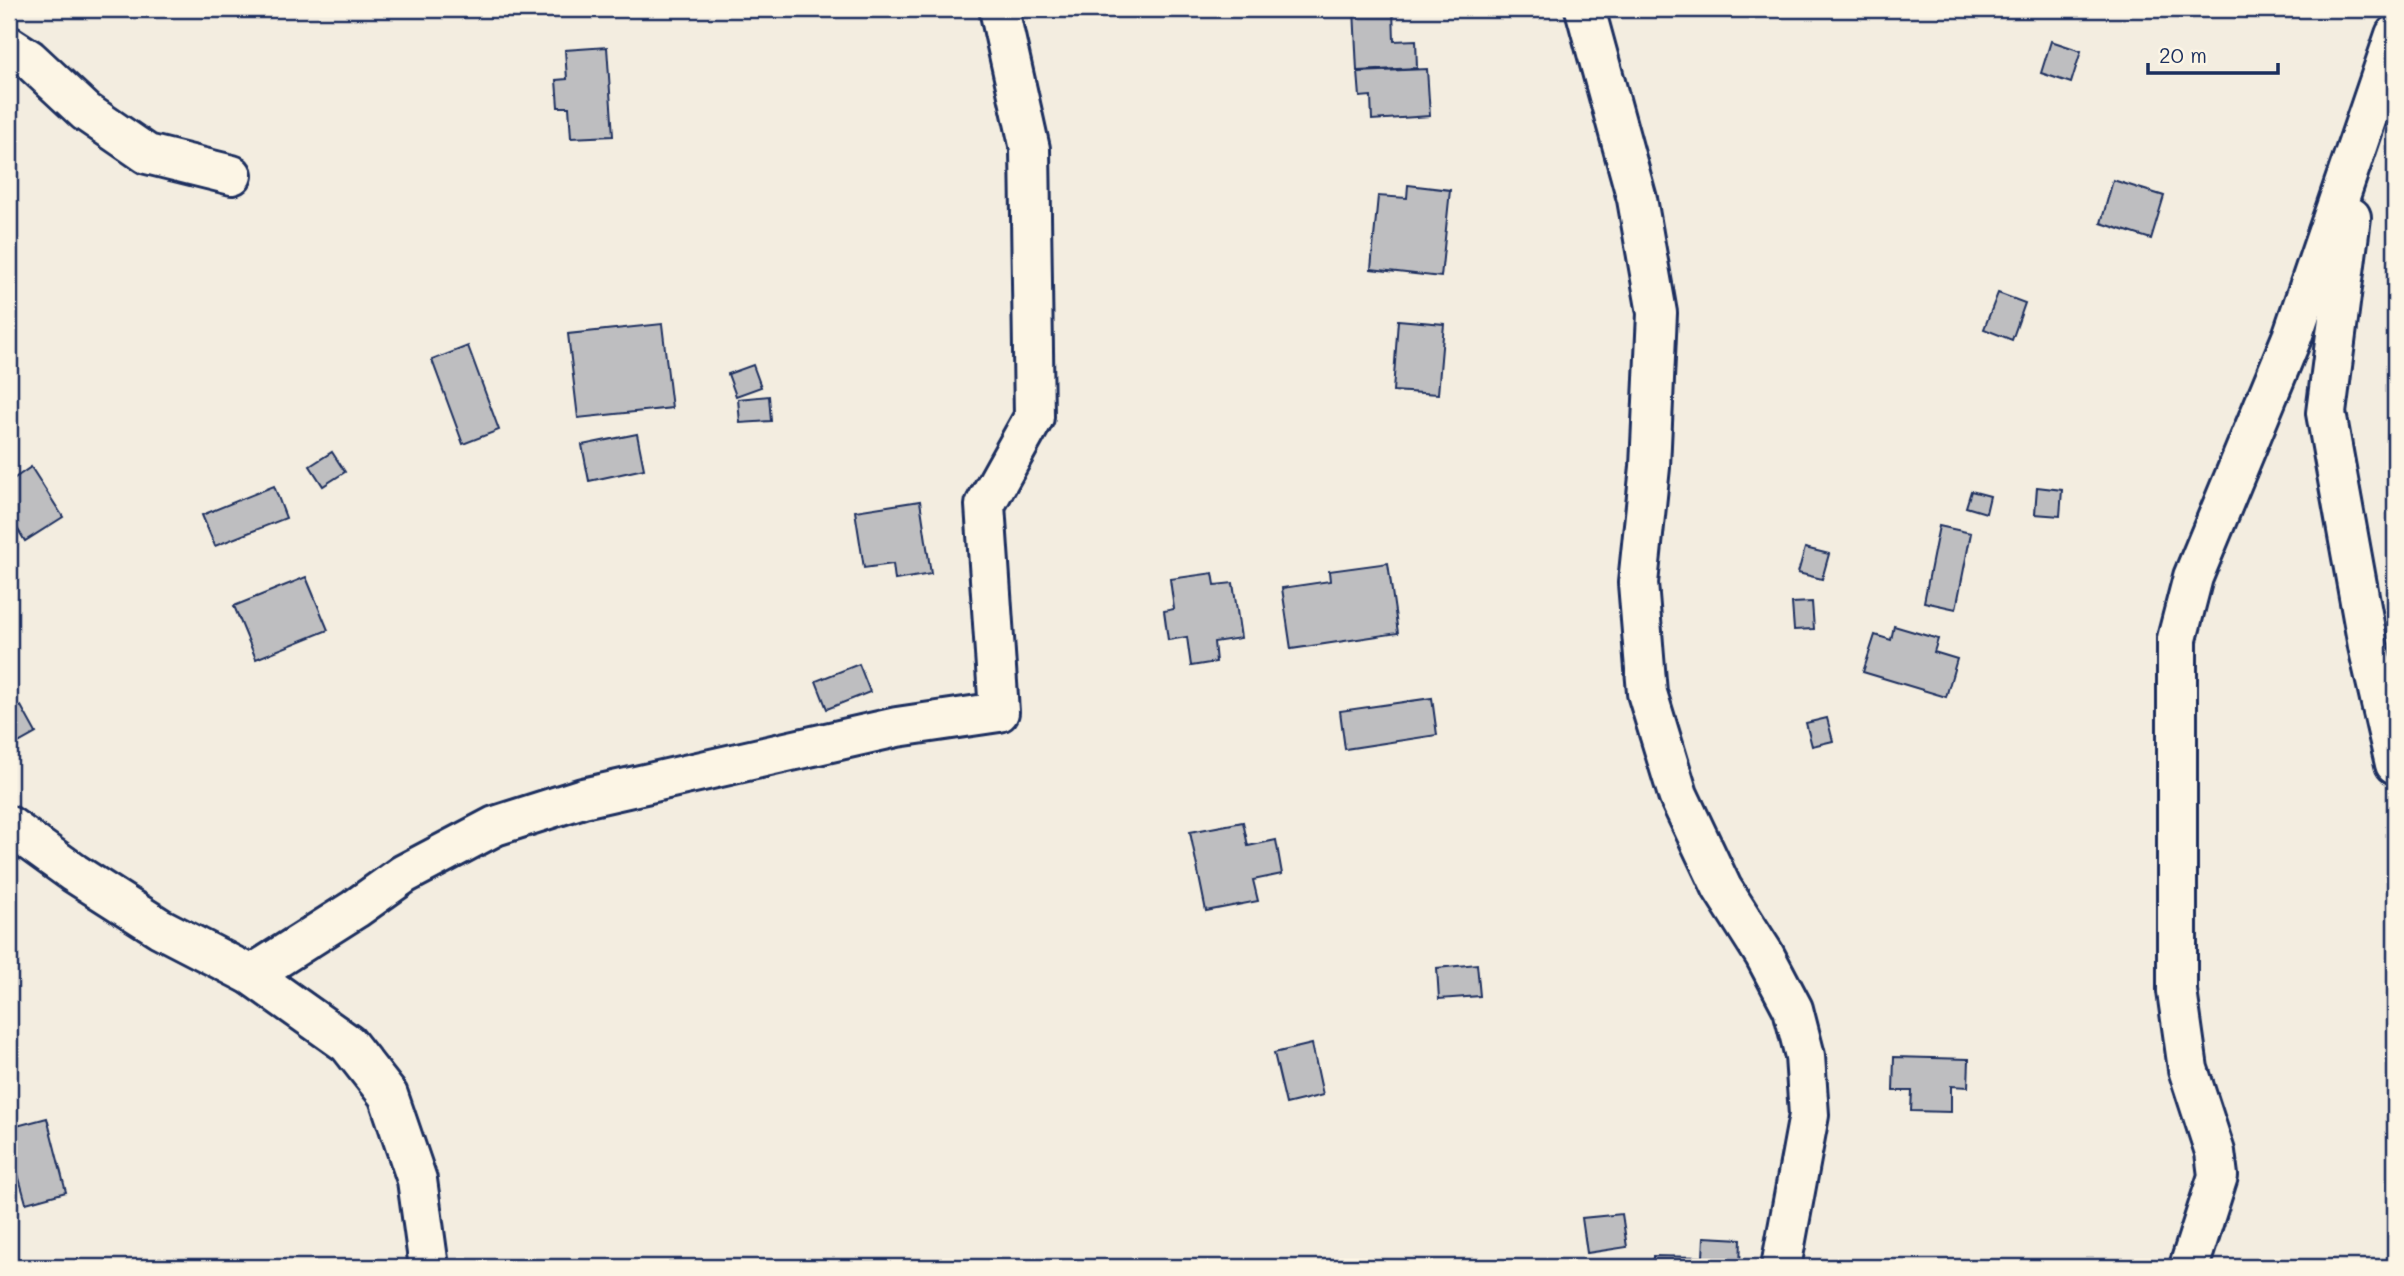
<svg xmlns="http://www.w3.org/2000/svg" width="2404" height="1276" font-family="Mali,sans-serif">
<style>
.building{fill:#bebec0;stroke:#1b2f5e;stroke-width:2}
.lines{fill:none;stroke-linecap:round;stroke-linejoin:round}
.minor-casing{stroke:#1b2f5e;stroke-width:44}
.minor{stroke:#fcf5e5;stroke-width:38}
</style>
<rect width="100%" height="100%" fill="#f3ede0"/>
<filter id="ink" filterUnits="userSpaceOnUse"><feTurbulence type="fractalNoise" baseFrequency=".0143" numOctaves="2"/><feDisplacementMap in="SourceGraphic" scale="14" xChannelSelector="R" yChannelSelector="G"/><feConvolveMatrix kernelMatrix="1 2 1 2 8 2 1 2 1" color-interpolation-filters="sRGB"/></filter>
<g filter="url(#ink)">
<g class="building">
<path d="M1354 9H1393L1394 41 1416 40 1417 68 1357 71Z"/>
<path d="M2051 41 2081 51 2071 83 2041 73Z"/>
<path d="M607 47 613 136 571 138 569 107H558L556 80 567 79 565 50Z"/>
<path d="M1427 69 1430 116 1372 120 1371 96 1360 97 1358 72Z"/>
<path d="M2113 180 2164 196 2151 239 2101 223Z"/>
<path d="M1408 185 1450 190 1441 277 1371 269 1378 196 1407 198Z"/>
<path d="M1998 293 2025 303 2012 340 1984 329Z"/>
<path d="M1398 320 1444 324 1438 394 1393 391Z"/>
<path d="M662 324 672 408 578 418 568 334Z"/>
<path d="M468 346 499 430 463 444 432 360Z"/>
<path d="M753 365 761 387 736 396 728 374Z"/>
<path d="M769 396 771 421 740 423 738 399Z"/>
<path d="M637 434 644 469 589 481 582 445Z"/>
<path d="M332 452 345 472 323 486 310 466Z"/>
<path d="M31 467 63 517 25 541 9 515V482Z"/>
<path d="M274 486 286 518 215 546 202 515Z"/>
<path d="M2037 487 2062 490 2060 516 2035 514Z"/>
<path d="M1971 491 1990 496 1986 513 1966 507Z"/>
<path d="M920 501 931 574 895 580 893 564 864 568 855 511Z"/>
<path d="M1939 526 1971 533 1956 609 1924 602Z"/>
<path d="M1805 548 1829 554 1822 579 1798 573Z"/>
<path d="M1388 563 1398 633 1291 649 1282 588 1330 581 1329 571Z"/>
<path d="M1213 573 1215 585 1233 583 1241 638 1214 642 1216 662 1191 666 1187 637 1168 640 1164 611 1174 609 1170 579Z"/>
<path d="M306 577 328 630 256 659 234 606Z"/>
<path d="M1812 602 1814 629 1794 630 1792 603Z"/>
<path d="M1894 626 1938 639 1934 652 1957 659 1946 697 1863 672 1875 635 1891 640Z"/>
<path d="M859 664 870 692 827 709 816 681Z"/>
<path d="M1432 698 1437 735 1345 749 1340 711Z"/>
<path d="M21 706 36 733 11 747 9 713Z"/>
<path d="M1827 718 1833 741 1812 746 1806 723Z"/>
<path d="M1243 822 1248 846 1276 840 1282 874 1253 880 1258 901 1206 911 1190 832Z"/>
<path d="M1477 964 1480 996 1439 999 1437 968Z"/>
<path d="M1312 1044 1323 1095 1286 1104 1274 1053Z"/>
<path d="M1894 1057 1969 1059 1968 1087 1951 1086V1112L1911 1111 1912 1091H1893Z"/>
<path d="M47 1118 66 1192 26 1203 9 1142V1128Z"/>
<path d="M1622 1214 1627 1247 1587 1253 1582 1218Z"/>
<path d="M1704 1237 1741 1239 1740 1267H1631V1264L1653 1265V1256L1703 1257Z"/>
</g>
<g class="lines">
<g class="minor-casing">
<g id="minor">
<path d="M1585 9 1637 199 1657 313 1650 467 1638 583 1647 693 1678 795 1722 888 1764 954 1793 1009 1805 1056 1809 1115 1781 1267"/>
<path d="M9 46 29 59 86 112 147 154 232 175"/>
<path d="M2351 217 2326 413 2368 646 2395 764"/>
<path d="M9 826 74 873 160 928 251 975 348 1044 388 1095 417 1180 429 1267"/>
<path d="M251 975 355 909 404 874 495 826 583 798 897 727 999 712 985 505 1034 417 1030 149 999 9"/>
<path d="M2189 1267 2218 1176 2215 1152 2188 1069 2177 991V639L2193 577 2292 337 2395 35"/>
</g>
</g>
<use href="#minor" class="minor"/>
</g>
</g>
<rect width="2404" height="1276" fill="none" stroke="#fcf5e5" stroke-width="35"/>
<rect x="18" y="18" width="2369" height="1241" fill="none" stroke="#1b2f5e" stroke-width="2.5" filter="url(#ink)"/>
<path d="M2148 63v10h130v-10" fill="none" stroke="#1b2f5e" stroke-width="3.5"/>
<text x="2159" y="63" font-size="21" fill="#1b2f5e" stroke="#fcf5e5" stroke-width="5" paint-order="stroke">20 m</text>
</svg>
